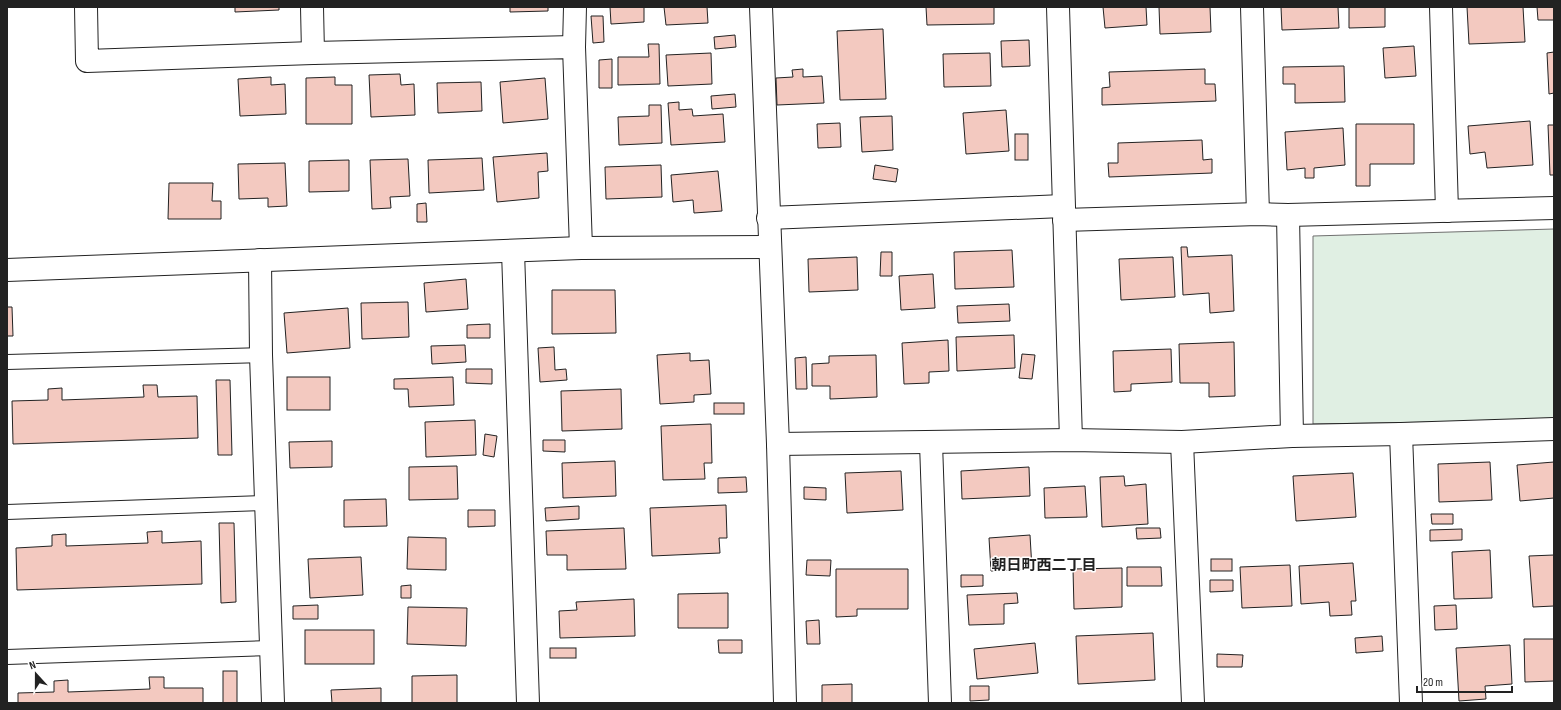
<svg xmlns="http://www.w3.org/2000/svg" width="1561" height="710" font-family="'Sofia Sans Condensed','Noto Sans JP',sans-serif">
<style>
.green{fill:#e0efe3;stroke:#6f6f6f}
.building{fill:#f3c9c0;stroke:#222}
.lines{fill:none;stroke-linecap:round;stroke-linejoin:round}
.lane-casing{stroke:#222;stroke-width:16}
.street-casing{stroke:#222;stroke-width:24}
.lane{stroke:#fff;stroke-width:14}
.street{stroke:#fff;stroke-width:22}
.labels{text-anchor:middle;stroke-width:3;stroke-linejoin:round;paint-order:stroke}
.neighbourhood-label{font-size:15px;font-weight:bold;fill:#222;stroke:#fff}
</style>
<rect width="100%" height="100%" fill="#fff"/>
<path class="green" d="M1554 229V420L1313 424V236Z"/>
<g class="building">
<path d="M235 7H279V10L235 12Z"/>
<path d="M510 7H548V11L510 12Z"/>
<path d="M610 7H644V22L611 24Z"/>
<path d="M664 7H707L708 23 666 25Z"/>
<path d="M926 7H994V24L927 25Z"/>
<path d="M1103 7H1146L1147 25 1105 28Z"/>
<path d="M1159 7H1210L1211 32 1160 34Z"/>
<path d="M1281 7H1338L1339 28 1282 30Z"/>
<path d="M1349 7H1385V27L1349 28Z"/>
<path d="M1467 7H1523L1525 42 1469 44Z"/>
<path d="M1537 7H1554V20H1538Z"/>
<path d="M591 16H603L604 42 593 43Z"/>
<path d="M883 29 886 99 840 100 837 31Z"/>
<path d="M735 35 736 47 715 49 714 37Z"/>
<path d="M1029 40 1030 66 1002 67 1001 41Z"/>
<path d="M648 44H659L660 84 618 85V57H649Z"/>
<path d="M1414 46 1416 76 1385 78 1383 48Z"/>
<path d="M1554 52V93L1549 94 1547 53Z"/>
<path d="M711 53 712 84 668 86 666 55Z"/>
<path d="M990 53 991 86 944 87 943 54Z"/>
<path d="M612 59V88H599V60Z"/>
<path d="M1344 66 1345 102 1295 103V84H1283V67Z"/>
<path d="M803 69V77L822 76 824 103 777 105 776 78 793 77 792 70Z"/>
<path d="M1205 69V84H1215L1216 101 1102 105V88L1110 87 1109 72Z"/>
<path d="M400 74 401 85 414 84 415 115 371 117 369 75Z"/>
<path d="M271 77V85L285 84 286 114 240 116 238 79Z"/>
<path d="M335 77V85H352V124H306V78Z"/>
<path d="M545 78 548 119 503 123 500 82Z"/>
<path d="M481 82 482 111 438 113 437 83Z"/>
<path d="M735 94 736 107 712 109 711 96Z"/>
<path d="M679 102V110L692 109 693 116 723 114 725 142 671 145 668 103Z"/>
<path d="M649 105H661L662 143 619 145 618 117 649 116Z"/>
<path d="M1006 110 1009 151 966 154 963 113Z"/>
<path d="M892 116 893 150 862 152 860 117Z"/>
<path d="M1530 121 1533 165 1487 168 1485 152 1470 154 1468 126Z"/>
<path d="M840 123 841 147 818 148 817 124Z"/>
<path d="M1356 124H1414V164H1370V186H1356Z"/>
<path d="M1548 125H1554V175H1550Z"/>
<path d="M1343 128 1345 165 1314 168V178H1305V168L1287 170 1285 132Z"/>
<rect x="1015" y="134" width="13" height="26"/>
<path d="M1202 140 1203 160 1212 159V173L1109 177 1108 163H1118V143Z"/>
<path d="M547 153 548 171 538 172 539 198 497 202 493 157Z"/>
<path d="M482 158 484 190 429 193 428 160Z"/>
<path d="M408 159 410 196 390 197 391 208 372 209 370 160Z"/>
<path d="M349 160V191L309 192V161Z"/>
<path d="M285 163 287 206 268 207V198L239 199 238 164Z"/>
<path d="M661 165 662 197 606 199 605 167Z"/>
<path d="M875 165 898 169 896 182 873 179Z"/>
<path d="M718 171 722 211 694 213 693 200 673 202 671 175Z"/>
<path d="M169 183H213L212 201H221V219H168Z"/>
<path d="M426 203 427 222H417V204Z"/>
<path d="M1181 247H1187L1188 257 1232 255 1234 311 1210 313 1209 293 1183 295Z"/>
<path d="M1012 250 1014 287 955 289 954 252Z"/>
<path d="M881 252H892V276H880Z"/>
<path d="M857 257 858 290 809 292 808 259Z"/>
<path d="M1173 257 1175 297 1121 300 1119 259Z"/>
<path d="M933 274 935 308 901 310 899 276Z"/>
<path d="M466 279 468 309 426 312 424 283Z"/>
<path d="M552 290H615L616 333 552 334Z"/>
<path d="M408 302 409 337 362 339 361 303Z"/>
<path d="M1009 304 1010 321 958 323 957 306Z"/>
<path d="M7 307H12L13 336H7Z"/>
<path d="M348 308 350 348 287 353 284 313Z"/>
<path d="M490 324V338H467V325Z"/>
<path d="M1014 335 1015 368 957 371 956 337Z"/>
<path d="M948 340 949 371 929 372V383L904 384 902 343Z"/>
<path d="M1234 342 1235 396 1209 397V383H1180L1179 344Z"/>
<path d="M465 345 466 362 432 364 431 346Z"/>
<path d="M554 347 555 370 566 369 567 380 540 382 538 348Z"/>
<path d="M1171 349 1172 382 1131 384V391L1114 392 1113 351Z"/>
<path d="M690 353V361L709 360 711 394 694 395V402L660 404 657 355Z"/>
<path d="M1022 354 1035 355 1032 379 1019 378Z"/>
<path d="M876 355 877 397 830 399V386H812V364L829 363V356Z"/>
<path d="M806 357 807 389H796L795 358Z"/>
<path d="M466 369H492V384L466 383Z"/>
<rect x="287" y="377" width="43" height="33"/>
<path d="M453 377 454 405 409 407 408 389H394V379Z"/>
<path d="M216 380H230L232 455H218Z"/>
<path d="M143 385H157L158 397 197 396 198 438 13 444 12 401 48 400V389L62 388V400L144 397Z"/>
<path d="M621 389 622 429 562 431 561 391Z"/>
<rect x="714" y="403" width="30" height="11"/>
<path d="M475 420 476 455 426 457 425 422Z"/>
<path d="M711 424 712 463H704L705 479 663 480 661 426Z"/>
<path d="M485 434 497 436 494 457 483 455Z"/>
<path d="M543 440H565V452L543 451Z"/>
<path d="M332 441V467L290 468 289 442Z"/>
<path d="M615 461 616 496 563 498 562 463Z"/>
<path d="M1490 462 1492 500 1439 502 1438 464Z"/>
<path d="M1554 462V498L1520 501 1517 465Z"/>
<path d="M457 466 458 499 409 500V467Z"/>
<path d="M1029 467 1030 496 962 499 961 471Z"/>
<path d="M901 471 903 510 847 513 845 473Z"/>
<path d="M1353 473 1356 517 1296 521 1293 476Z"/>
<path d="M1124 476 1125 486 1146 484 1148 524 1102 527 1100 477Z"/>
<path d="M746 477 747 492 718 493V478Z"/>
<path d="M1085 486 1087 517 1045 518 1044 488Z"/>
<path d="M804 487 826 488V500L804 499Z"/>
<path d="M386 499 387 526 344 527V500Z"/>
<path d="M726 505 727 538H719L720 553 652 556 650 508Z"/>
<path d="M579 506V519L546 521 545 508Z"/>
<path d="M468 510H495V526L468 527Z"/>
<path d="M1431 514H1453V524H1432Z"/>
<path d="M219 523H234L236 602 221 603Z"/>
<path d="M624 528 626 569 567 570V555H547L546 531Z"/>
<path d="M1136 528H1160L1161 538 1137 539Z"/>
<path d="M1462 529V540L1430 541V530Z"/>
<path d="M162 531V543L201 541 202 584 17 590 16 548 52 546V535L66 534V546L148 543 147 532Z"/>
<path d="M1030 535 1032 569 991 571 989 538Z"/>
<path d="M408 537 446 538V570L407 569Z"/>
<path d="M1490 550 1492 598 1454 599 1452 552Z"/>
<path d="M1554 555V606L1533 607 1529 556Z"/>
<path d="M361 557 363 595 310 598 308 559Z"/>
<rect x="1211" y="559" width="21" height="12"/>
<path d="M807 560H831L830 576 806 575Z"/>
<path d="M1353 563 1356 601H1351L1352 615 1330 616 1329 602 1301 604 1299 566Z"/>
<path d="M1290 565 1292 606 1242 608 1240 567Z"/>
<path d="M1127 567H1161L1162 586H1127Z"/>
<path d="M1122 568V607L1074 609 1073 569Z"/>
<path d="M836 569H908V609H857V616L836 617Z"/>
<path d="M961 575H983V586L961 587Z"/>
<path d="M1210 580H1233V591L1210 592Z"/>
<path d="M411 585V598H401V586Z"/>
<path d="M728 593V628H678V594Z"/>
<path d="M1017 593 1018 603 1004 604V624L969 625 967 595Z"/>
<path d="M634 599 635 636 560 638 559 611 577 610 576 602Z"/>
<path d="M318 605V619H293V606Z"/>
<path d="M1456 605 1457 629 1435 630 1434 606Z"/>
<path d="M408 607 467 608 466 646 407 644Z"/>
<path d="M819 620 820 644H807L806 621Z"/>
<rect x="305" y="630" width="69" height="34"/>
<path d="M1153 633 1155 680 1078 684 1076 636Z"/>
<path d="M1382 636 1383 651 1356 653 1355 638Z"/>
<path d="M1524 639H1554V681L1525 682Z"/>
<path d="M718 640H742V653H719Z"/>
<path d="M1035 643 1038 673 977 679 974 649Z"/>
<path d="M1510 645 1512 684 1485 686 1486 699 1459 701 1456 648Z"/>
<rect x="550" y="648" width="26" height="10"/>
<path d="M1217 654 1243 655 1242 667H1217Z"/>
<rect x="223" y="671" width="14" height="32"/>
<path d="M457 675V703H412V676Z"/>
<path d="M149 677H164V688H203V703H18V693L54 692V681L68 680V692L150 689Z"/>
<path d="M852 684V703H822V685Z"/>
<path d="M970 686H989V700L970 701Z"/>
<path d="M381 688V703H332L331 690Z"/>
</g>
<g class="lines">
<g class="lane-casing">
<g id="lane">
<path d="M7 362 261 355"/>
<path d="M7 512 266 503"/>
<path d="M7 657 272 648"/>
</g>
</g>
<g class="street-casing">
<g id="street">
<path d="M86 7 87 61 313 53 574 47 581 248"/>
<path d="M312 7 313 53"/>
<path d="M761 7 778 444 785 703"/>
<path d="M1058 7 1071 440"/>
<path d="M1252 7 1258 214"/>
<path d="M1441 7 1447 211"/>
<path d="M574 47 575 7"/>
<path d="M1288 215 1292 436"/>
<path d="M768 218 1063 206"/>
<path d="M1064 220 1258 214 1288 215 1554 208"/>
<path d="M513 251 528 703"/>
<path d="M260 260 261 355 273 703"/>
<path d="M7 270 581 248 769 247"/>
<path d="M1401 434 1554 429"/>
<path d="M1182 442 1193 703"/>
<path d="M931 443 940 703"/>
<path d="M778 444 1071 440 1182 442 1292 436 1401 434 1411 703"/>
</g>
</g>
<use href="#lane" class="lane"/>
<use href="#street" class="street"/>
</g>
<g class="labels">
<g class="neighbourhood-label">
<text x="1044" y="570">朝日町西二丁目</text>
</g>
</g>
<rect width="1561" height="710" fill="none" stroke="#222222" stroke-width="16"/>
<g transform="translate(36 674) rotate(339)" stroke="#ffffff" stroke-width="3" paint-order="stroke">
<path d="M0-3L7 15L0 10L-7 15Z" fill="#222222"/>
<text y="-6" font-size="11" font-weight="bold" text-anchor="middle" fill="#222222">N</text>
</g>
<path d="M1417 686v6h95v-6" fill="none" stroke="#222222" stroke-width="2"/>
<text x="1423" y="686" font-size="12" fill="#222222" stroke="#ffffff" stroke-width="3" paint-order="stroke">20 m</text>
</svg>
